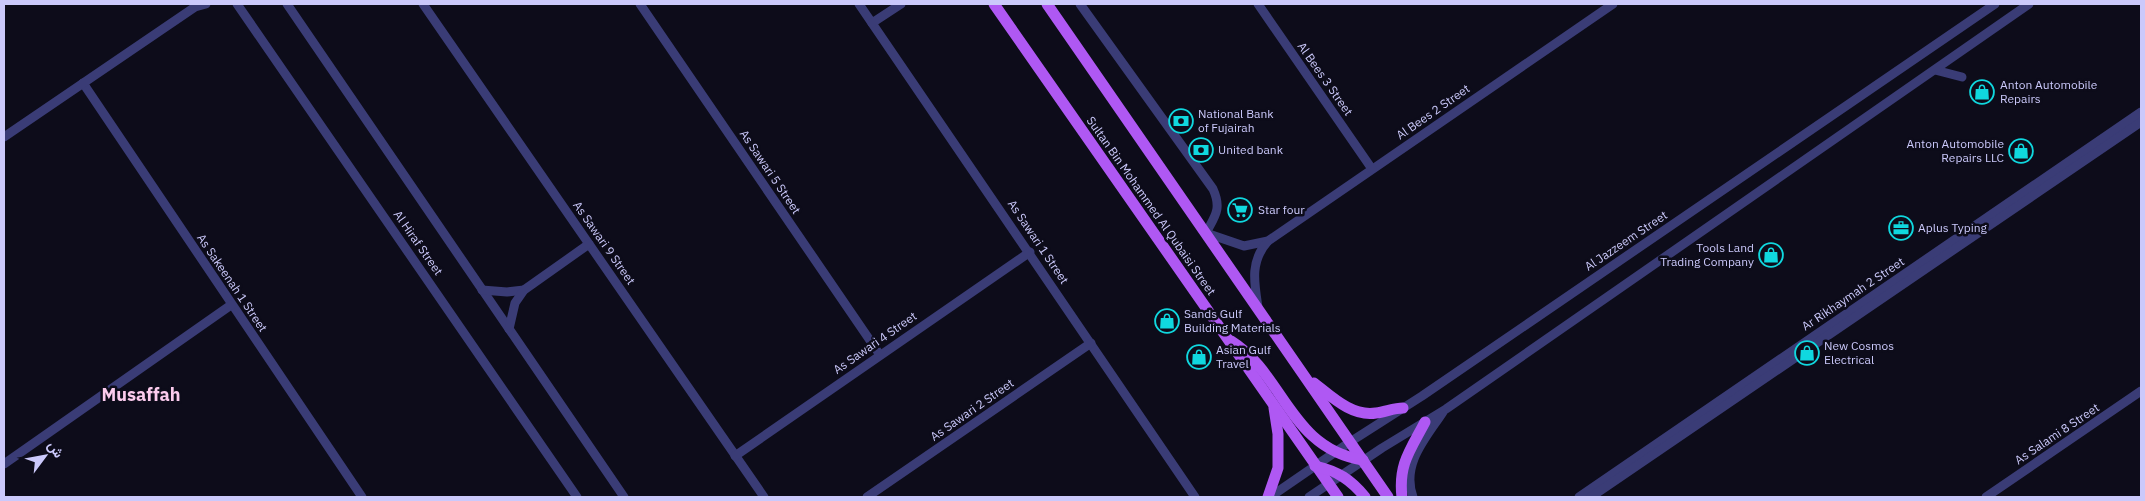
<svg xmlns="http://www.w3.org/2000/svg" width="2145" height="501" font-family="'IBM Plex Sans',Vazirmatn,sans-serif">
<style>
.lines{fill:none;stroke-linecap:round;stroke-linejoin:round}
.minor{stroke:#3a3c76;stroke-width:9}
.major{stroke:#af58f3;stroke-width:11}
.labels{text-anchor:middle;stroke-width:5;stroke-linejoin:round;paint-order:stroke}
.street-label{font-size:12px;fill:#cbc9fb;stroke:#0d0c1a}
.poi-label{font-size:12px;fill:#cbc9fb;stroke:#0d0c1a;text-anchor:start}
.district-label{font-size:18px;font-weight:bold;fill:#fbcbed;stroke:#0d0c1a}
</style>
<rect width="100%" height="100%" fill="#0d0c1a"/>
<g class="lines">
<g class="minor">
<path d="M237 4 577 497"/>
<path d="M287 4 624 497"/>
<path d="M423 4 764 497"/>
<path d="M640 4 880 355"/>
<path d="M859 4 1195 497"/>
<path d="M1080 4 1213 189C1222 209 1215 216 1206 233L1244 246 1268 241 1613 4"/>
<path d="M1258 4 1372 169"/>
<path d="M872 23 901 4"/>
<path d="M1935 70 1962 77"/>
<path d="M83 83 362 497"/>
<path d="M4 137 195 7 206 4"/>
<path d="M482 290 507 292 524 290"/>
<path d="M1258 307C1254 282 1250 261 1268 241"/>
<path d="M509 329 515 303 524 290 589 244"/>
<path d="M735 456 1030 252"/>
<path d="M4 464 231 305"/>
<path d="M867 497 1091 343"/>
<path d="M1270 497 1350 442 1422 396 1995 4"/>
<path d="M1309 497 1382 448 1446 409 2029 4"/>
<path d="M1413 497C1401 464 1426 438 1443 412"/>
<path d="M1579 497 2141 112"/>
<path d="M1591 497 2141 122"/>
<path d="M1986 497 2141 391"/>
</g>
<g class="major">
<path d="M994 4 1338 497"/>
<path d="M1047 4 1388 497"/>
<path d="M1231 341C1284 374 1290 449 1363 460"/>
<path d="M1314 383C1332 397 1352 417 1376 413 1385 412 1394 408 1403 408"/>
<path d="M1315 466C1338 471 1351 480 1365 497"/>
<path d="M1268 497 1278 468V434L1274 408"/>
<path d="M1402 497C1398 464 1411 449 1425 422"/>
</g>
</g>
<defs>
<g id="shop-ring" transform="scale(1.25)"><circle r="9.5" fill="#0d0c1a" stroke="#10d8df" stroke-width="1.5"/><path d="M-5-2.5h2.3a2.7 3.5 0 0 1 5.4 0H5L5.5 6h-11ZM-1.5-2.5h3a1.5 2.3 0 0 0-3 0Z" fill="#10d8df"/></g>
<g id="bank-ring" transform="scale(1.25)"><circle r="9.5" fill="#0d0c1a" stroke="#10d8df" stroke-width="1.5"/><path d="M-6-4H6V4H-6ZM0-2.3a2.3 2.3 0 1 0 0 4.6a2.3 2.3 0 1 0 0-4.6Z" fill="#10d8df"/></g>
<g id="supermarket-ring" transform="scale(1.25)"><circle r="9.5" fill="#0d0c1a" stroke="#10d8df" stroke-width="1.5"/><path d="M-6-5.5h2.5l.6 2H6L4.5 2H-2.5L-4.4-4H-6ZM-1.5 3.2a1.3 1.3 0 1 0 .1 0ZM3 3.2a1.3 1.3 0 1 0 .1 0Z" fill="#10d8df"/></g>
<g id="office-ring" transform="scale(1.25)"><circle r="9.5" fill="#0d0c1a" stroke="#10d8df" stroke-width="1.5"/><path d="M-6-3h4V-5.5h4V-3h4V5H-6ZM-1-4.5V-3h2v-1.5ZM-6 0V1H6V0Z" fill="#10d8df"/></g>
</defs>
<g fill-rule="evenodd">
<use href="#shop-ring" x="1982" y="92"/>
<use href="#bank-ring" x="1181" y="121"/>
<use href="#bank-ring" x="1201" y="150"/>
<use href="#shop-ring" x="2021" y="151"/>
<use href="#supermarket-ring" x="1240" y="210"/>
<use href="#office-ring" x="1901" y="228"/>
<use href="#shop-ring" x="1771" y="255"/>
<use href="#shop-ring" x="1167" y="321"/>
<use href="#shop-ring" x="1807" y="353"/>
<use href="#shop-ring" x="1199" y="357"/>
</g>
<g class="labels">
<g class="street-label">
<text transform="translate(1325 79) rotate(55)" y="4">Al Bees 3 Street</text>
<text transform="translate(1433 112) rotate(-35)" y="4">Al Bees 2 Street</text>
<text transform="translate(770 172) rotate(56)" y="4">As Sawari 5 Street</text>
<text transform="translate(1151 206) rotate(55)" y="4">Sultan Bin Mohammed Al Qubaisi Street</text>
<text transform="translate(1626 241) rotate(-34)" y="4">Al Jazzeem Street</text>
<text transform="translate(1038 242) rotate(56)" y="4">As Sawari 1 Street</text>
<text transform="translate(418 243) rotate(55)" y="4">Al Hiraf Street</text>
<text transform="translate(604 243) rotate(55)" y="4">As Sawari 9 Street</text>
<text transform="translate(232 283) rotate(56)" y="4">As Sakeenah 1 Street</text>
<text transform="translate(1853 294) rotate(-34)" y="4">Ar Rikhaymah 2 Street</text>
<text transform="translate(875 343) rotate(-35)" y="4">As Sawari 4 Street</text>
<text transform="translate(972 410) rotate(-35)" y="4">As Sawari 2 Street</text>
<text transform="translate(2057 434) rotate(-34)" y="4">As Salami 8 Street</text>
</g>
<g class="poi-label">
<text x="2000" y="89">Anton Automobile<tspan x="2000" dy="14">Repairs</tspan></text>
<text x="1198" y="118">National Bank<tspan x="1198" dy="14">of Fujairah</tspan></text>
<text x="2004" y="148" text-anchor="end">Anton Automobile<tspan x="2004" dy="14">Repairs LLC</tspan></text>
<text x="1218" y="154">United bank</text>
<text x="1258" y="214">Star four</text>
<text x="1918" y="232">Aplus Typing</text>
<text x="1754" y="252" text-anchor="end">Tools Land<tspan x="1754" dy="14">Trading Company</tspan></text>
<text x="1184" y="318">Sands Gulf<tspan x="1184" dy="14">Building Materials</tspan></text>
<text x="1824" y="350">New Cosmos<tspan x="1824" dy="14">Electrical</tspan></text>
<text x="1216" y="354">Asian Gulf<tspan x="1216" dy="14">Travel</tspan></text>
</g>
<g class="district-label">
<text x="141" y="401">Musaffah</text>
</g>
</g>
<rect width="2145" height="501" fill="none" stroke="#cbc9fb" stroke-width="10"/>
<g transform="translate(45 456) rotate(58)" stroke="#0d0c1a" stroke-width="4" paint-order="stroke">
<path d="M0-4L9 19L0 12L-9 19Z" fill="#cbc9fb"/>
<text y="-8" font-size="14" font-weight="bold" text-anchor="middle" fill="#cbc9fb">ش</text>
</g>
</svg>
